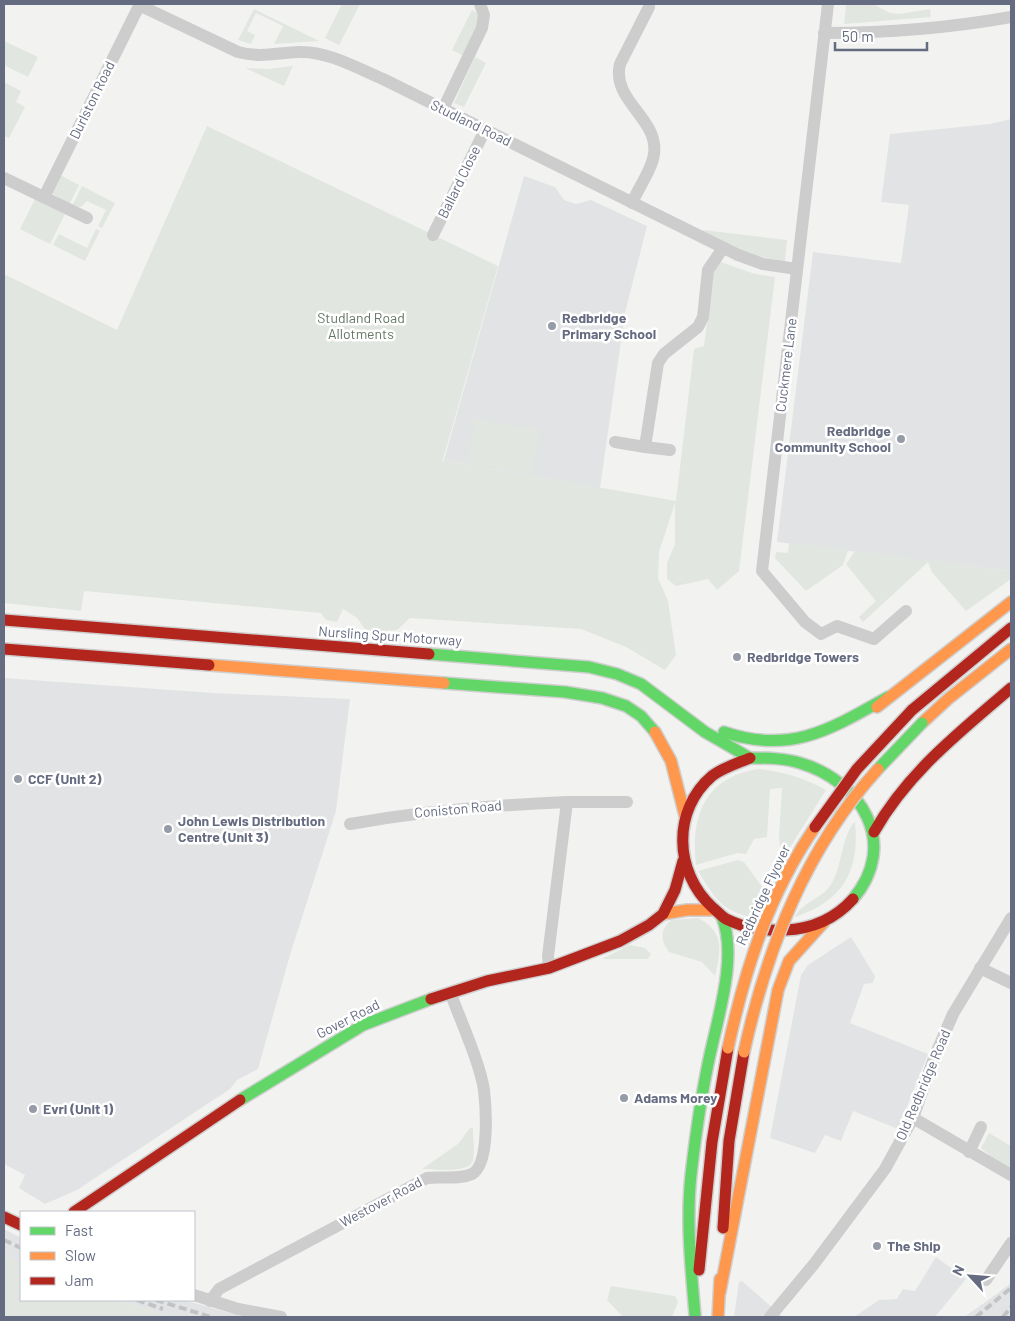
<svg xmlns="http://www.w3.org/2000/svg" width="1015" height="1321" font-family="Barlow,sans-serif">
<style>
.built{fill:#e2e3e4}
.green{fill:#e1e6e0}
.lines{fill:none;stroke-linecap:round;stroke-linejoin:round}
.fast-casing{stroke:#cfcfd0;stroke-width:14}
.slow-casing{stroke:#cfcfd0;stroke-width:14}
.jam-casing{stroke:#cfcfd0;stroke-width:14}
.street{stroke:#cdcdce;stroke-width:12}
.fast{stroke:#63d668;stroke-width:11}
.slow{stroke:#ff974d;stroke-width:11}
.jam{stroke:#b3261e;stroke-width:11}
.rail{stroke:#c2c3c4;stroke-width:4;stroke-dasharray:8 4;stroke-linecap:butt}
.fast-bridge-casing{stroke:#cfcfd0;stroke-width:14;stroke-linecap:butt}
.slow-bridge-casing{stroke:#cfcfd0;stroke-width:14;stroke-linecap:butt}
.jam-bridge-casing{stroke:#cfcfd0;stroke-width:14;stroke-linecap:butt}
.fast-bridge{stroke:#63d668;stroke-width:11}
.slow-bridge{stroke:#ff974d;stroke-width:11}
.jam-bridge{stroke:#b3261e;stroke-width:11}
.poi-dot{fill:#969ba8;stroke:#fff;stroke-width:2}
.labels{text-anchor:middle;stroke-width:5;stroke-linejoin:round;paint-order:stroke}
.street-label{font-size:14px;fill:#656b80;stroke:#fff}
.park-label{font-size:14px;fill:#637765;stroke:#fff}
.poi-label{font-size:14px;font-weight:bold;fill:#656b80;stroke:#fff;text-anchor:start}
</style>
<rect width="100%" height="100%" fill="#f2f3f1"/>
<g class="built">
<path d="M1011 119V571L777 542 813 252 901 263 909 205 881 202 890 134 990 124Z"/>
<path d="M524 176 555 187 564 200 576 204 591 200 647 226 625 313 600 488 444 460Z"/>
<path d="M4 678 213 693 350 699 336 811 290 955 258 1069 237 1080 230 1089 77 1190 45 1204 19 1188 25 1175 4 1164Z"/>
<path d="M851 937 875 976 873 983 864 984 850 1023 928 1054 898 1129 853 1111 841 1141 825 1135 815 1153 770 1138 801 975 808 965Z"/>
<path d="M4 1229 21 1238V1264L4 1255Z"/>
<path d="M936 1257 966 1279 935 1317H854L879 1300 897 1299 903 1289 915 1291Z"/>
<path d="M742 1281 783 1317H734L739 1282Z"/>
<path d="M1011 1283V1317H964L987 1301Z"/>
<path d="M120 1300H184L244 1317H172Z"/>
</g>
<g class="green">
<path d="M342 4H360L339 45 325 38Z"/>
<path d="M846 4H873L890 13 899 14 930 9 931 17 844 24Z"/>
<path d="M254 9 319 41 274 44 283 26 256 13 247 31 255 35 251 44 238 40Z"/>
<path d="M472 10 479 14 480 18 464 56 452 50Z"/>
<path d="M4 41 38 57 28 77 4 65Z"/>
<path d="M475 57 486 63 464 107 454 103Z"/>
<path d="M293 66 284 86 245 68 269 69Z"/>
<path d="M4 82 21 91 16 102 25 107 9 138 4 136Z"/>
<path d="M207 126 498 266 442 463 444 460 676 501 694 349 704 346 714 267 718 261 755 274 775 277 739 571 717 590 708 579 676 586 667 579V563L675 544V503L659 552 658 578 668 601 676 655 665 670 626 647 581 629 410 618 397 630 367 632 357 618 343 609 337 622 326 620 321 613 84 591 81 611 4 603V274L117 330Z"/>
<path d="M60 175 79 185 69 205 52 193Z"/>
<path d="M82 186 115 203 102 228 98 226 106 210 87 201 81 207 72 206Z"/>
<path d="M35 199 65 214 50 244 20 229Z"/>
<path d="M96 229 100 231 85 261 53 245 59 234 87 248Z"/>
<path d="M703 230 787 240 785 262 749 254 702 232Z"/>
<path d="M475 419 540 430 532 474 468 462Z"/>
<path d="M789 543 848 550 843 565 806 591 775 558 776 552 788 553Z"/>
<path d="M855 551 1011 571V579L966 611 932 572 928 562 863 622 859 617 876 601 846 564Z"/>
<path d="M758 769C782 771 805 778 826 790L782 860 779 838 782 788 770 789 767 837 754 839 746 854 737 853 696 865C690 817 705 777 758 769Z"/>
<path d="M855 822C860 871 843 901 795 917 801 903 821 899 830 886 842 869 842 833 855 822Z"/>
<path d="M738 860 744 862 765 891 754 918C721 911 715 898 698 871Z"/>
<path d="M698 918C725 932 721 950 715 976L702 962 669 952C660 940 660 930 671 920Z"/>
<path d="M630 945 645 948 651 954 648 959H602Z"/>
<path d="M470 1128H473C473 1138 475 1150 473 1160 470 1174 434 1169 422 1169L458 1144Z"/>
<path d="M989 1133 1011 1146V1169L994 1159 981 1148Z"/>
<path d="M4 1255 21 1264V1300H120L172 1317H4Z"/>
<path d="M611 1286 675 1296 678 1302 672 1317H623L607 1300Z"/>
</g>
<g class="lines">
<g class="fast-casing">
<g id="fast">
<path d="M429 654 589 667 617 674 641 684 705 732 750 758"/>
<path d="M444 683 565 692 602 698 626 706 641 716 655 732"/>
<path d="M724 732C791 755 831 729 888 697"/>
<path d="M750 758C767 758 784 758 800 763 861 781 900 843 853 899"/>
<path d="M240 1100 363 1025 431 999"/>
<path d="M695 1315C691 1268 686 1222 691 1175 695 1140 700 1104 707 1069 715 1025 739 959 722 917"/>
</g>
</g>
<g class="slow-casing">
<g id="slow">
<path d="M209 665 444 683"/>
<path d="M877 707 1011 602"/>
<path d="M922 723 948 699 1011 649"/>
<path d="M655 732 671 761 685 816"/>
<path d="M663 914 687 910H712"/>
<path d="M720 1292 778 990 789 961 825 921"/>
<path d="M718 1317 720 1279"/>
</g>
</g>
<g class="jam-casing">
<g id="jam">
<path d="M4 620 429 654"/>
<path d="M4 649 209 665"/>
<path d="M912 710 1011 628"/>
<path d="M750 758C738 763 722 768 712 776 672 810 674 872 712 907 717 911 721 916 726 919 747 929 763 931 785 930 811 929 835 919 853 899"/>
<path d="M874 832C908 772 960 732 1011 688"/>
<path d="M431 999 487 981 549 968 620 941 649 925 663 914 675 890 683 861"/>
<path d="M74 1212 240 1100"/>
<path d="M4 1217 21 1225"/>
<path d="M723 1228 729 1141 744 1052"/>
<path d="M699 1270 712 1142 728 1048"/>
</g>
</g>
<g class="street">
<path d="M828 4 762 571 805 622 821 634 837 626 874 639 906 611"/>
<path d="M139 5 238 52C262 58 275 53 299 52 328 51 357 68 383 79L738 255 763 264 797 269"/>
<path d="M824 33C888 33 949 28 1011 17"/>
<path d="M443 109 482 28 484 15 480 4"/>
<path d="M4 178 87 218"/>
<path d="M44 197 140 4"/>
<path d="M632 203C638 188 652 170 654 154 659 118 611 101 620 64L649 7"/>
<path d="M433 235 485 130"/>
<path d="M615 442 645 447 658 363 664 354 698 327 703 317 708 270 723 248"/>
<path d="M645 447 670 450"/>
<path d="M567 802H627"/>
<path d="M350 824C424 811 492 805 567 802L548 956 549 968"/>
<path d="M980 968 1011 983"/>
<path d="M913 1118 1011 1175"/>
<path d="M969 1152 981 1127"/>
<path d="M986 1280 1011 1243"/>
<path d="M194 1295 238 1309 281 1317"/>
<path d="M210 1301 219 1289 427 1178C441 1176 459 1180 472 1174 490 1164 486 1108 484 1090 480 1063 460 1019 450 992"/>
<path d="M770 1317 814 1264 885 1169 913 1118 934 1058 953 1014 1011 918"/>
</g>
<use href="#fast" class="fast"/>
<use href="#slow" class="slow"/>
<use href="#jam" class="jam"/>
<g class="rail">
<path d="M4 1240 21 1248"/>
<path d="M137 1300 163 1309"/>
<path d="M156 1300 211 1317"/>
<path d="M976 1317 1011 1288"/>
<path d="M1003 1317 1011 1307"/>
</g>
<g class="fast-bridge-casing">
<path id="fast-bridge" d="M878 769 922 723"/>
</g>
<g class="slow-bridge-casing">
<g id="slow-bridge">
<path d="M728 1048C745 969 769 894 815 827"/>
<path d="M744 1052C767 948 806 848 878 769"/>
</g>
</g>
<g class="jam-bridge-casing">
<path id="jam-bridge" d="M815 827 857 769 912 710"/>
</g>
<use href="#fast-bridge" class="fast-bridge"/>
<use href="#slow-bridge" class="slow-bridge"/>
<use href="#jam-bridge" class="jam-bridge"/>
</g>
<g class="poi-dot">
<circle cx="552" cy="326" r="5"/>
<circle cx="901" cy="439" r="5"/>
<circle cx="737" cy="657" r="5"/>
<circle cx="18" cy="779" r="5"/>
<circle cx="168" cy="829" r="5"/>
<circle cx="624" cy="1098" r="5"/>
<circle cx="33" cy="1109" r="5"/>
<circle cx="877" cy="1246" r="5"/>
</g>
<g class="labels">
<g class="street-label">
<text transform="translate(92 100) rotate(-64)" y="5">Durlston Road</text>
<text transform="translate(471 123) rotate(26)" y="5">Studland Road</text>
<text transform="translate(459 182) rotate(-64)" y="5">Ballard Close</text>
<text transform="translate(786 365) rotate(-83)" y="5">Cuckmere Lane</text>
<text transform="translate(390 636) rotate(4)" y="5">Nursling Spur Motorway</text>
<text transform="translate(458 809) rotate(-5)" y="5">Coniston Road</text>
<text transform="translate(763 895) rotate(-65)" y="5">Redbridge Flyover</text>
<text transform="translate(348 1019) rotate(-27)" y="5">Gover Road</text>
<text transform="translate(923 1085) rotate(-67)" y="5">Old Redbridge Road</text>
<text transform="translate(381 1202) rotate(-28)" y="5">Westover Road</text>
</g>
<g class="park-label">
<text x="361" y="323">Studland Road<tspan x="361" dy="16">Allotments</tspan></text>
</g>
<g class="poi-label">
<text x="562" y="323">Redbridge<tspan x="562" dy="16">Primary School</tspan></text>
<text x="891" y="436" text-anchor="end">Redbridge<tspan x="891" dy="16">Community School</tspan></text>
<text x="747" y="662">Redbridge Towers</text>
<text x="28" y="784">CCF (Unit 2)</text>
<text x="178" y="826">John Lewis Distribution<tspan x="178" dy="16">Centre (Unit 3)</tspan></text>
<text x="634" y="1103">Adams Morey</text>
<text x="43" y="1114">Evri (Unit 1)</text>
<text x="887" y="1251">The Ship</text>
</g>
</g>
<rect width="1015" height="1321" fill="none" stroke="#656b80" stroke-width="10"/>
<rect x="20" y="1211" width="175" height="90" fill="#ffffff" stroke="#c1c4cc"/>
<rect x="30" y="1227" width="25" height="8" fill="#63d668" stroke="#c1c4cc"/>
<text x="65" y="1236" font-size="15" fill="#656b80">Fast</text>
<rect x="30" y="1252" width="25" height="8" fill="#ff974d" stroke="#c1c4cc"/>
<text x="65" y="1261" font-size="15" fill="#656b80">Slow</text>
<rect x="30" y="1277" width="25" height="8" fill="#b3261e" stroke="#c1c4cc"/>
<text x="65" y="1286" font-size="15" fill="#656b80">Jam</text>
<g transform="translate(970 1276) rotate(296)" stroke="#ffffff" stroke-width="4" paint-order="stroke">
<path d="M0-4L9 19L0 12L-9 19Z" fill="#656b80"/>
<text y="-8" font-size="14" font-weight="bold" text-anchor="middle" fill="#656b80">N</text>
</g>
<path d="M835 42v8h92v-8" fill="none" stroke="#656b80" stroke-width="2.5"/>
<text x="842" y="42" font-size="15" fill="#656b80" stroke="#ffffff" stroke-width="4" paint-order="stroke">50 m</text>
</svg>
